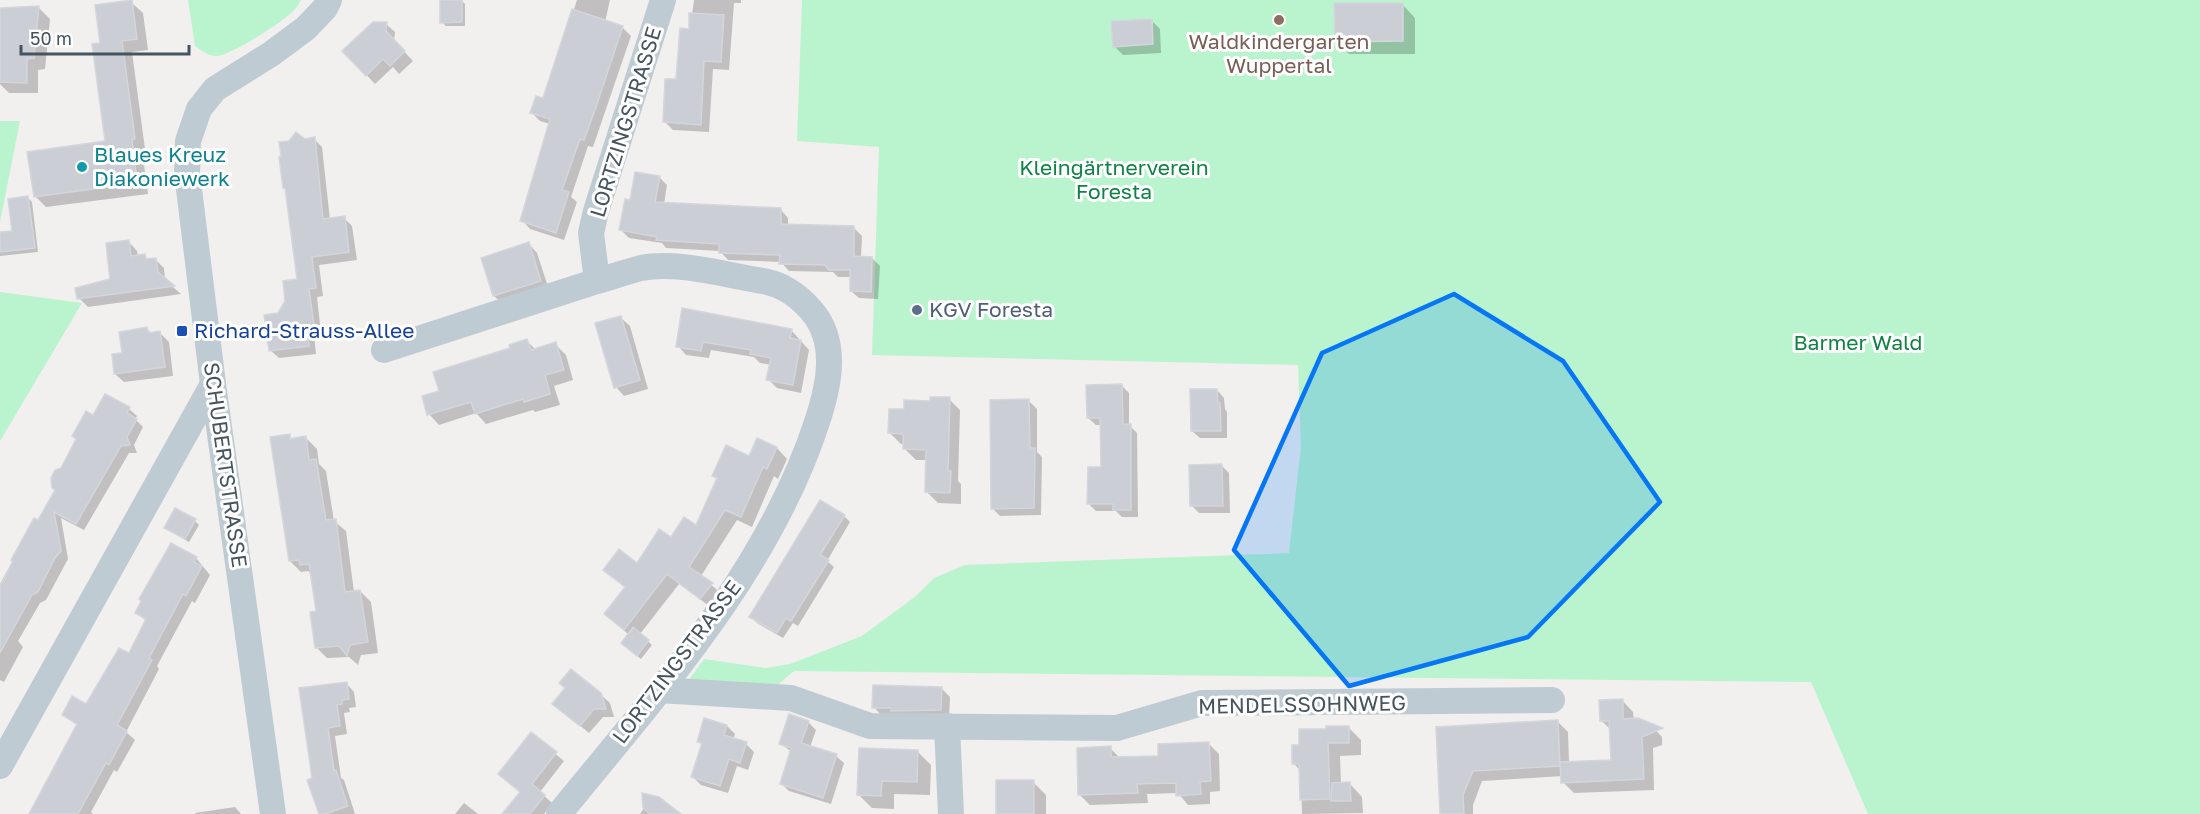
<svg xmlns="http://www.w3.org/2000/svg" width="2200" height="814" font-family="'Golos Text',sans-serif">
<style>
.green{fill:#baf4ce}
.shadow{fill:#0003}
.building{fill:#cbced5;stroke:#d3d6dc;stroke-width:1.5}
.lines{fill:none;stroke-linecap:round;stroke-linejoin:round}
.minor{stroke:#bfcbd3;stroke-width:26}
.marked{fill:#0776f5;fill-opacity:0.2;stroke:#0776f5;stroke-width:4.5;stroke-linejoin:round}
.education-dot{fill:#8d6e63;stroke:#fff;stroke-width:2}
.culture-dot{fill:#0f9aa8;stroke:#fff;stroke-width:2}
.service-dot{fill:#5c6f8a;stroke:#fff;stroke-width:2}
.transit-dot{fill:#1a4fb4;stroke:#fff;stroke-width:2}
.labels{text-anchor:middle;stroke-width:6;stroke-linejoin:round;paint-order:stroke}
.education-label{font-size:21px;fill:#785e54;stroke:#fff}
.street-label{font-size:21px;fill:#45545f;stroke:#fff}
.culture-label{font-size:21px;fill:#0d838f;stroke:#fff;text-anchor:start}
.park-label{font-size:21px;fill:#0e8344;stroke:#fff}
.service-label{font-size:21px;fill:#4e5e75;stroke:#fff;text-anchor:start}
.transit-label{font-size:21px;fill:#164399;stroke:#fff;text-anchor:start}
</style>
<rect width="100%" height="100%" fill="#f2efef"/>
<g class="green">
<path d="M188 0H301C299 3 298 6 296 8 287 20 230 56 216 56 208 56 201 50 195 46Z"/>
<path d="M802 0H2200V814H1868L1811 682 794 671 774 688 686 684 704 659 766 668 790 664 862 636 916 596 934 578 965 565 1289 553 1301 447 1298 365 872 355 879 147 797 141Z"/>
<path d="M0 121H20L0 222Z"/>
<path d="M0 292 82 303 0 441Z"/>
</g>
<g class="shadow">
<path d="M461 0 465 4V26H446L442 22Z"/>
<path d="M577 0H610L605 22 622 27 631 36 593 147 588 146 571 197 577 202 564 240 530 229 522 220 550 124 540 121 532 113 544 100Z"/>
<path d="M694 0H741V3H734L729 70 713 69 709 132 673 130 665 122 678 81 690 30Z"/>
<path d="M131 2 143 13 148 50 132 52 145 149 142 150 148 194 46 207 35 196 107 142 101 44Z"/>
<path d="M1402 4 1415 18V54H1349L1336 41Z"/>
<path d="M38 7 50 19 45 69 38 70V93H9L0 84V10Z"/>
<path d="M1151 20 1160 29 1161 53 1123 55 1114 46Z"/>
<path d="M386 24 395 32 394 41 413 61 399 74 393 67 375 84 344 51Z"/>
<path d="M314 139 322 147 330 220 344 218 352 226 357 260 319 265 323 296 317 297 321 333 314 334 316 354 279 358 270 350 279 315 298 280 305 140Z"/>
<path d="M659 177 667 185 664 204 781 210 788 218V226L854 228 862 236 861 258H872L880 266 878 299 859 298 851 291 852 277H838L833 272 789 271 781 262 728 260 720 251 666 248 662 243 629 238 621 230 631 202Z"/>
<path d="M28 198 32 202 38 252 0 256V234L14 232Z"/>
<path d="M129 242 137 251 138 257 145 256 149 260 155 259 164 268 165 280 181 294 88 307 79 298 112 280Z"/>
<path d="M529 244 537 253 549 290 503 304 494 296Z"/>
<path d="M684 310 791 330 809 350 801 393 777 388 768 379 771 365 760 363 754 357 711 350 709 358 686 355 678 346Z"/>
<path d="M621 318 630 326 648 389 624 396 616 387Z"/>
<path d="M147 329 152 334 160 333 169 342 173 376 124 382 115 374 124 354Z"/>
<path d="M527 341 536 350 555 344 566 355 573 380 554 386 560 405 535 412 533 410 486 424 476 413 439 425 429 414 440 392Z"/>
<path d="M1121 385 1129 393V425L1137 433 1138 517H1122L1116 511H1096L1088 503 1103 469 1102 425H1096L1088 418Z"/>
<path d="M1217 390 1224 398 1225 409 1227 412V438H1200L1192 431Z"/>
<path d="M949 399 960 410 958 481 961 484V504L938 503 927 492V460H916L905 449V444H901L890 433 905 411Z"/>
<path d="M1029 401 1037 409V452L1042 457 1041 515 1000 516 992 508Z"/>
<path d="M129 409 137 416 135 419 143 427 134 445 137 453H129L84 530 61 518 68 559 46 600 40 603 18 641 23 647 4 682 0 680V584L35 520 39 522 56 490 62 469 94 417Z"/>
<path d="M289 435 293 440 306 438 317 449 319 464 326 471 334 521 346 531 354 592 360 591 371 602 378 653 361 655 358 665 349 657 327 658 316 647 317 612 312 575 308 571 301 572 290 561Z"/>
<path d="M758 440 777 448 787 459 778 479 774 476 752 527 737 520 701 576 723 595 712 608 679 584 640 634 652 645 641 659 626 647 629 635 606 614 626 588 605 570 637 566 672 539 697 527 718 479 714 475 750 458Z"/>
<path d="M1222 466 1229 473 1230 513H1199L1192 506Z"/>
<path d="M844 516 850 522 827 561 834 567 798 626 793 623 783 638 757 623 751 617Z"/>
<path d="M195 521 199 525 189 542 170 531Z"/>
<path d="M196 558 210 575 195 603 192 601 157 666 159 669 126 732 135 740 117 772 114 770 91 812 93 814H31L78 726 64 715 86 706 129 656 146 621 137 612Z"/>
<path d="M346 683 354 692 356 707 349 708 350 712 344 713 347 734 335 736 341 778 344 780 355 814H320L313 780 301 690Z"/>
<path d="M941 688 950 697 949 718 882 716 874 707Z"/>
<path d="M600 694 610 703 614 717H603L589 733 554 704Z"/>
<path d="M1622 700 1633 712 1634 720 1651 725 1662 737V745L1653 748 1654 790 1574 793 1563 782 1562 776 1482 781 1473 805V814H1441L1438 729 1558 722 1568 732 1569 763 1612 761 1611 730 1602 721Z"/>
<path d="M705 720 727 726 735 734 733 740 746 744 754 752 748 770 737 766 728 793 701 785 693 777 703 746 698 741Z"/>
<path d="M808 722 816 730 810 747 836 756 844 763 831 804 789 791 782 784 792 752 781 744Z"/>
<path d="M1348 727 1361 740V755L1340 756 1341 784H1350L1362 797 1363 813 1302 814 1301 771 1294 764 1300 747V731Z"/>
<path d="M531 734 564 761 540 792 552 803 544 814H531L523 808 521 793 500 774Z"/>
<path d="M1208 743 1219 754 1220 791 1210 792V804L1188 805 1178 793 1147 794 1148 803 1090 805 1080 795 1110 748 1121 759 1159 757Z"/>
<path d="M918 752 931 765 930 795 894 794V809L872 808 859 795Z"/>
<path d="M1033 782 1046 795V814H997Z"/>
<path d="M464 803 478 814H455Z"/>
<path d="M235 807 241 814H196L195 813Z"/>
<path d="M644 808 678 814H640Z"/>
</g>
<g class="building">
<path d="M132 0 137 39 122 41 135 139H132L137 183 34 197 27 152 105 141 92 44 100 43 95 5Z"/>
<path d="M440 0H462V22L440 23Z"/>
<path d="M1334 3H1403V41L1335 42Z"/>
<path d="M39 6 34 58 27 59V83L0 82V8Z"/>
<path d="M572 9 623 26 595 110 584 140 580 139 562 190 569 192 556 233 520 221 550 119 530 113 536 96 543 98Z"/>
<path d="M689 13 724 15 721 62 704 61 701 125 663 122 665 79H676L680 28 689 29Z"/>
<path d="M1152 19 1153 44 1113 47 1111 21Z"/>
<path d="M373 22H387L386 31 405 51 390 66 383 59 366 76 342 51Z"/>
<path d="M296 132 305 139 315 137 323 219 345 216 349 252 312 257 316 288 309 289 314 325 306 326 309 346 269 351 264 315 278 313 285 301 283 281 297 279 285 188H283L279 157 281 156 279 142 289 141Z"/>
<path d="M635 172 660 176 655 202 781 208V224L854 226V256L872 257 871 292 850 291V270H829L825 265 779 264 780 255 719 253V244L656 240 657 237 619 230 625 199 630 200Z"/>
<path d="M28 196 35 248 0 252V232L12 231 8 199Z"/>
<path d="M129 240 131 256 145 254 146 259 156 258 158 272 175 286 77 299 75 288 110 279 106 243Z"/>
<path d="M529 242 541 281 493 296 481 258Z"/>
<path d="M682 308 792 329 790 338 801 340 793 385 766 380 771 358 750 354 751 350 703 342 701 351 676 347Z"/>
<path d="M621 316 640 380 614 388 595 323Z"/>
<path d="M147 327 148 333 160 331 165 367 114 374 112 354 122 353 119 332Z"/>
<path d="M527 339 531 350 556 342 564 370 545 375 550 394 524 402 523 399 475 414 471 402 427 415 422 396 439 391 433 372 510 348 509 345Z"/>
<path d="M1122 384 1123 424H1131V510H1113V504H1087L1088 467H1101L1100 418H1087L1086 385Z"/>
<path d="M1190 389H1217L1218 403H1220L1221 431H1191Z"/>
<path d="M105 394 130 407 127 413 137 419 127 437 130 445 121 446 76 524 54 512 61 551 55 558 38 592 32 595 0 653V586L13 562 11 560 34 518 38 520 55 490 52 488 51 478 55 470 61 468 76 439 72 436 86 411 93 415Z"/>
<path d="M930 397H950L948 471H951L950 493 925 492 926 450 903 449V434L888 433 889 409H904V400L930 401Z"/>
<path d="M1029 399 1030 448H1035L1034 508 991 509 990 400Z"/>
<path d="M290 434V439L306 436 309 460 316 459 326 520 336 519 345 592 360 590 368 642 350 645 347 656 339 646 315 648 310 612 316 611 309 564 300 565 299 560 289 561 270 437Z"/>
<path d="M757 438 777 447 767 469 763 467 741 517 725 510 689 567 713 583 700 599 667 574 624 630 604 614 625 587 603 570 619 549 637 563 659 529 671 537 684 517 696 525 717 478 712 476 726 445 749 456Z"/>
<path d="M1222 464 1223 506H1190L1189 465Z"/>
<path d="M820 500 845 515 820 555 829 560 791 621 786 618 777 633 749 617Z"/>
<path d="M175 508 196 519 185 539 164 528Z"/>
<path d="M171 543 197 557 194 562 202 566 186 596 183 594 149 658 152 660 117 725 127 731 109 765 106 763 78 814H29L77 724 62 715 72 696 86 704 119 648 129 653 146 619 135 613 141 601 139 599Z"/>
<path d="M633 627 649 640 637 656 621 643Z"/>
<path d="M571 669 601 693 606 709H594L580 726 552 704 565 688 559 683Z"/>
<path d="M347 682 349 699 342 700V704L337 705 340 726 328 728 334 771 336 770 348 806 325 814H319L307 780 312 778 299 688Z"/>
<path d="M873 685 942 687 941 710 891 711V708H872Z"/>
<path d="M1623 699V719L1638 718 1663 728 1642 737 1644 779 1561 783 1560 762 1611 760 1609 721H1600L1599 700Z"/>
<path d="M789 714 809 721 801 743 837 754 823 798 780 784 791 748 779 744Z"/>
<path d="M704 718 727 725 724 735 747 742 740 763 729 759 720 786 691 777 702 743 697 742Z"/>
<path d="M1558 720 1560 766 1473 771 1463 795 1464 814H1440L1436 727Z"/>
<path d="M1326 726H1349V743H1328L1330 799 1300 800 1299 764H1292V745H1299V729H1326Z"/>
<path d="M531 732 557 752 532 784 545 795 530 814H502L520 792 498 774Z"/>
<path d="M1209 742 1211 781 1200 782 1201 794 1176 796V783L1137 784 1138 793 1078 795 1077 748 1111 746V757L1158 756V744Z"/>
<path d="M859 748 918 750 917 782 882 781 881 796 857 795Z"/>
<rect x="996" y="780" width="38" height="34"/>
<path d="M1350 782 1351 801H1331L1332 783Z"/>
<path d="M642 793 659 797 681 814H650L643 808Z"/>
</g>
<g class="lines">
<g class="minor">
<path d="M384 350 597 281"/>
<path d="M659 690 791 698 870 726 1117 728 1202 703 1552 700"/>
<path d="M947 726 951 814"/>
<path d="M0 766 213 384"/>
<path d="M273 814 213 384 187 173 188 141 199 109 215 89 271 54 306 28 325 8 329 0"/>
<path d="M559 814C657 693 768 572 817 422 829 386 839 342 811 310 796 293 780 283 757 280 722 274 676 261 641 268 626 272 611 277 597 281L591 233 596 211 663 0"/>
</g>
</g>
<path class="marked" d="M1454 294 1563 361 1660 502 1528 637 1349 686 1234 550 1322 353Z"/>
<circle class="education-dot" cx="1279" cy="20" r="6"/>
<circle class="culture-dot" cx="82" cy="167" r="6"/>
<circle class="service-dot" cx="917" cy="310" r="6"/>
<rect class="transit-dot" x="176" y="325" width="12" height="12" rx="3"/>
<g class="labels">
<g class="education-label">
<text x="1279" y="49">Waldkindergarten<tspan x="1279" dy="24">Wuppertal</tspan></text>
</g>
<g class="street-label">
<text transform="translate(626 122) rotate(-73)" y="7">LORTZINGSTRASSE</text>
<text transform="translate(225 465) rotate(82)" y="7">SCHUBERTSTRASSE</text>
<text transform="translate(677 662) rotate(-53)" y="7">LORTZINGSTRASSE</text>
<text transform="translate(1302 705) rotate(-1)" y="7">MENDELSSOHNWEG</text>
</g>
<g class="culture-label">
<text x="94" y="162">Blaues Kreuz<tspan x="94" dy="24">Diakoniewerk</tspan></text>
</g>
<g class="park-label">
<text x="1114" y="175">Kleingärtnerverein<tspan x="1114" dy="24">Foresta</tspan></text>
<text x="1858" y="350">Barmer Wald</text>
</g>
<g class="service-label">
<text x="929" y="317">KGV Foresta</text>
</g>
<g class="transit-label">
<text x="194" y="338">Richard-Strauss-Allee</text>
</g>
</g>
<path d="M21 45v9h168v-9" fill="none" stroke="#45545f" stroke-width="3"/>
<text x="30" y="45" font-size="18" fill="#45545f" stroke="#ffffff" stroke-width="4.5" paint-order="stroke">50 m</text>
</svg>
